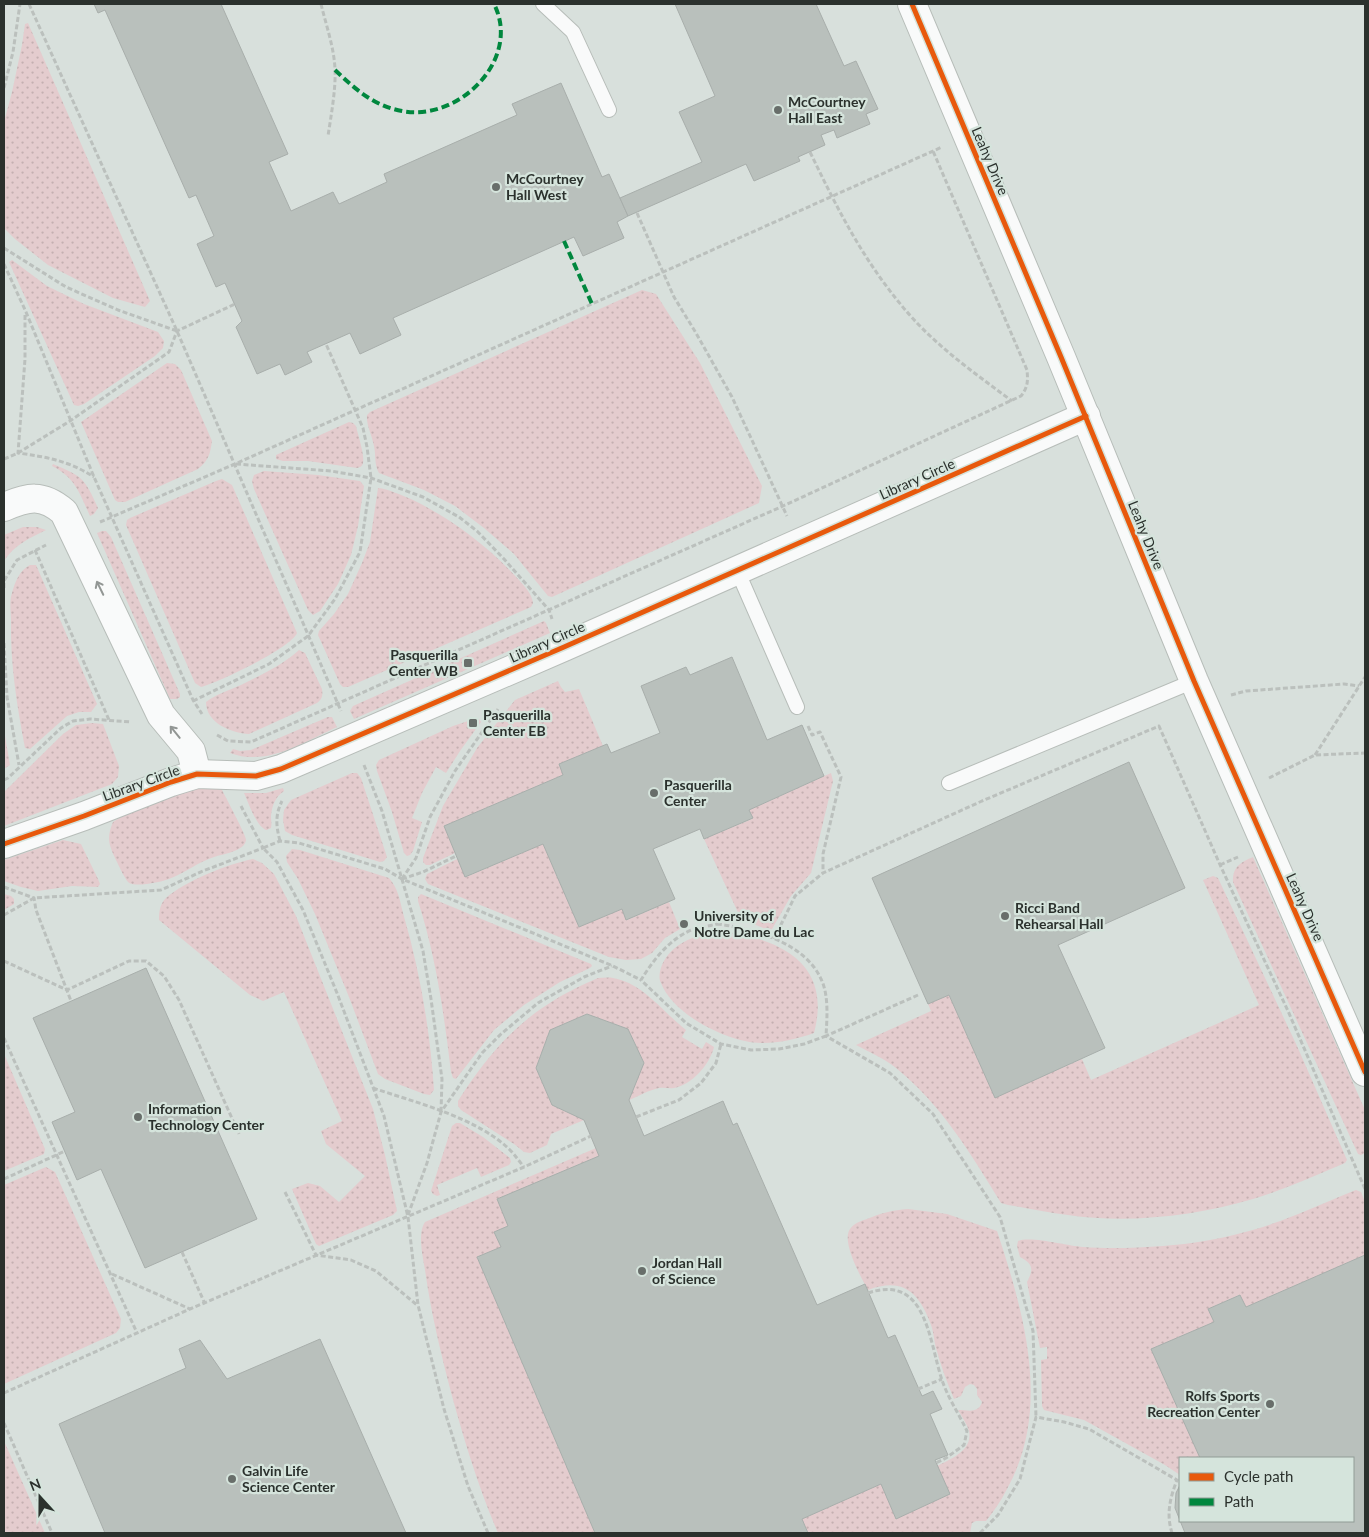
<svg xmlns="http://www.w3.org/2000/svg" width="1369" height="1537" font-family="Lato,sans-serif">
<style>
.grass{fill:url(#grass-dots)}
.building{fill:#b9c0bc;stroke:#a8aeab}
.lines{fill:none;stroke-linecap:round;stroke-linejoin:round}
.service-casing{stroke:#b7bdb9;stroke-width:16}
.minor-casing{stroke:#b7bdb9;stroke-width:30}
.path{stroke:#bbc0bd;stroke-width:3;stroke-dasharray:5 2.5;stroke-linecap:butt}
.service{stroke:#f9fafa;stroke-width:14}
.minor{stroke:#f9fafa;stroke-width:28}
.quiet{stroke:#00873e;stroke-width:4;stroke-dasharray:8 4;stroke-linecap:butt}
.cycleway-casing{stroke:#d5e4dc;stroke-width:8}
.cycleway{stroke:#e8590c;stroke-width:5}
.oneway{stroke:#929694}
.poi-dot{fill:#686e6a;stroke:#d5e4dc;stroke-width:2}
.labels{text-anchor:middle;stroke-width:4.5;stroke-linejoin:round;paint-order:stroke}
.poi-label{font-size:14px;font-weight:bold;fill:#2b312d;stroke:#d5e4dc;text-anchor:start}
.street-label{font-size:14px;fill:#2b312d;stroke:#d5e4dc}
</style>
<defs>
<pattern id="grass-dots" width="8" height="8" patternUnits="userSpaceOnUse" patternTransform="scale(1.25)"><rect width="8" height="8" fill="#e4ccce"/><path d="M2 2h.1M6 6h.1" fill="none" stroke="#c4b0b1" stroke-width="1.8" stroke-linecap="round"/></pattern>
</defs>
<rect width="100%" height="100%" fill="#d8e0dc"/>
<g class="grass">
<path d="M28 23 150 301 145 307 113 298 48 265 15 239 4 228V122L12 92 22 45 25 24Z"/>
<path d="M12 260 47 286 84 304 158 332 164 341 163 348 155 356 84 404 78 406 74 405 9 262Z"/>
<path d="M642 290 656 294 700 363 762 486 759 503 552 597 548 596 514 554 484 528 455 506 424 490 379 473C374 464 376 455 374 446 372 435 366 425 367 415L370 412Z"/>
<path d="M167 363 175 364 181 370 212 441C210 454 209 460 198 469L125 502H118L115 500 81 422Z"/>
<path d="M349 422 353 423 356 426C358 435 365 456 363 463 362 467 360 467 357 468L308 461H283L276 459V455Z"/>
<path d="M53 464C83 477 84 477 98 508L94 514 90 516C80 494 75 477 52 466Z"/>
<path d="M264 471 318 475 360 481 364 486 358 526 351 555 338 584 320 611 313 615 308 610 254 489 252 481 254 475Z"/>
<path d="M222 479 232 485 297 633C291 648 219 682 201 687L195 683 126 525 127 520 130 518 216 481Z"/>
<path d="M378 488C388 489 401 495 411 499 452 519 488 546 519 580 525 587 532 594 533 603L531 607 348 687H343L340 684 318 635 319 631 334 614 348 594 362 563 370 542Z"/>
<path d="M23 527H37L46 530C30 538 14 545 4 561V535Z"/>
<path d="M102 531H106L111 537 180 694V697L177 699H170L97 533Z"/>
<path d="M30 565H36L97 704 91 712H79L67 716 30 749 25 748C17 706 10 663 11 620 11 612 9 601 12 593 15 582 19 571 30 565Z"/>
<path d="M544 621 546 623 550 633 354 719 350 711 353 706Z"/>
<path d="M299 650 305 653 322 689C323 696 322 699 317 703L249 734C231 733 206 723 206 702 216 694 230 690 241 685 261 675 283 665 299 650Z"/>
<path d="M558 681 561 687 565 692 579 689 603 746 559 764 563 775 444 826 455 853 430 865H426L423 862V858L443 806 477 748 515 700Z"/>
<path d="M328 717H332L337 727C304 742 267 767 230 753L233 749 240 751 251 750Z"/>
<path d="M474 719H479L481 722 460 751 446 773 436 767 422 793 412 818 422 822 413 851 410 855 407 856 404 853 392 812 377 771 376 765 379 760 453 726Z"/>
<path d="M92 723 103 724 119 766 118 777 112 784 4 826V792L63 734 76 725Z"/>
<path d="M4 730 10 765 4 769Z"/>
<path d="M352 773H357L361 778 387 857 384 861 380 862 292 835 285 831 283 820 284 810 291 800Z"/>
<path d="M831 773 833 781 811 873 791 896 772 929 768 930 741 919 704 839 752 819 749 810Z"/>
<path d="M201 788H221C225 796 247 837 246 840 245 851 223 854 214 857 198 862 185 873 169 879 161 882 134 888 128 882 124 877 120 868 117 862 109 845 106 839 113 822 135 808 176 792 201 788Z"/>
<path d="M283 788 284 791C275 797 272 806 271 816 271 821 272 824 271 828 267 830 266 831 263 828 255 822 248 802 244 793H266Z"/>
<path d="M63 840 81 844 98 879 100 884 98 887 72 886 38 891 21 887 4 881V860Z"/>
<path d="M543 844 579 927 622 909 627 920 669 902 680 929 665 938 652 953 641 959 626 960 609 957 428 884 425 879 427 874 457 859 466 877Z"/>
<path d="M292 849 300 850 389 878C398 888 400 901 403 913 420 971 430 1030 434 1090L430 1095 424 1094 385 1079 378 1074 349 997 315 914 298 879 287 862 286 856Z"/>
<path d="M1253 857 1365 1110V1153L1361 1155 1358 1154 1233 882C1232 867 1241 862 1253 857Z"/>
<path d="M253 859 262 863 274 874 296 916 373 1109 385 1155 397 1211 393 1215 319 1246 316 1244 292 1189 308 1183 320 1186 339 1202 365 1176 326 1144 321 1131 342 1121 284 992 263 1001 250 995 159 920C159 911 160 904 166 898 185 881 228 864 253 859Z"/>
<path d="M1213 876 1218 878 1297 1046 1347 1160 1345 1163C1314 1176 1284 1190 1253 1199 1196 1216 1127 1224 1068 1215 1048 1213 1028 1208 1008 1205L1001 1203C971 1154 941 1104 896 1068 884 1058 869 1052 856 1045L931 1011 928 1004 949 995 995 1097 1082 1059 1091 1080 1259 1005 1203 880Z"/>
<path d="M4 894 11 896 14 899V904L4 910Z"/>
<path d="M421 894 591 964 592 966 590 968 560 982 524 1005 494 1030 456 1079 453 1078 451 1072C444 1014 436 957 418 901V897Z"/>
<path d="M715 931C733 932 742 934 759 939 806 954 827 984 814 1033 797 1039 780 1043 762 1043 729 1043 673 1015 661 983 658 978 660 970 662 965 671 944 694 936 715 931Z"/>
<path d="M598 978C603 978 608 977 613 978 643 983 664 1013 686 1030L682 1037 702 1049 706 1042 714 1047C710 1064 692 1085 674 1088 669 1089 664 1087 659 1088 649 1090 639 1096 629 1100L644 1063 628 1029 587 1014 550 1030 536 1068 552 1105 584 1120 551 1134 547 1145 530 1153 524 1152 514 1144 461 1110 458 1106V1101C496 1042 531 1006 598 978Z"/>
<path d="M4 1054 45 1149 44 1154 4 1171Z"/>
<path d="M456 1123H460L483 1137 510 1158 511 1162 509 1165 481 1177 477 1168 437 1185 440 1195 437 1196 433 1194 431 1191 452 1126Z"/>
<path d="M596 1148 599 1156 497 1199 508 1226 494 1232 501 1247 477 1257 595 1533H498C479 1489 465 1443 452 1396 441 1354 431 1313 425 1270 423 1257 417 1233 425 1222Z"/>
<path d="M46 1167 55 1172 121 1319 120 1328 116 1333 4 1384V1185Z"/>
<path d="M1356 1190 1361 1192 1365 1202V1255L1246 1307 1239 1295 1208 1309 1214 1322 1151 1349 1200 1458H1180V1475L1165 1465 1084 1420 1044 1410 1042 1406 1041 1360 1047 1359V1347L1040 1348 1027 1282C1034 1269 1033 1264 1020 1257L1017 1246 1018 1241C1032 1236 1067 1246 1083 1247 1108 1249 1137 1248 1163 1246 1191 1244 1221 1239 1249 1231 1286 1221 1321 1204 1356 1190Z"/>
<path d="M908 1209 947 1214 997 1231C1024 1313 1052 1408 1007 1489 1001 1501 994 1511 986 1521H976L972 1523 970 1533H808L802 1519 881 1484 896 1519 950 1494 937 1466C951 1459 973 1450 969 1431 967 1424 962 1417 958 1410 968 1410 978 1414 982 1402L977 1395V1389L974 1385 970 1384 965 1387 961 1396 954 1399C947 1383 941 1366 936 1348 934 1341 934 1333 931 1325 919 1292 903 1277 868 1290 861 1277 841 1242 850 1229 854 1223 861 1221 867 1219 881 1213 893 1210 908 1209Z"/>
<path d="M4 1441 45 1533H4Z"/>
</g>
<g class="building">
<path d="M94 4H221L288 154 269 162 291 211 333 192 339 204 387 182 384 174 517 115 512 104 561 83 602 177 609 174 628 216 617 222 624 238 583 256 574 237 393 318 401 335 360 354 350 333 307 352 312 362 285 375 280 364 257 374 236 327 242 321 225 283 216 287 197 244 214 236 196 195 189 198 105 10 98 13Z"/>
<path d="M675 4H816L844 66 856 61 878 109 866 114 870 124 837 138 834 130 821 135 825 145 798 157 800 161 754 181 746 164 628 216 620 198 702 162 679 112 715 96Z"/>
<path d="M732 657 767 740 802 725 824 776 749 810 753 818 704 839 700 829 653 849 675 899 626 920 622 909 579 927 543 844 465 877 444 826 563 775 559 764 607 744 611 753 660 733 641 686 686 667 690 675Z"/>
<path d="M1129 762 1185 888 1058 945 1105 1048 995 1098 949 995 928 1004 872 878Z"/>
<path d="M146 968 257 1219 145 1268 101 1169 77 1180 52 1122 75 1112 33 1018Z"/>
<path d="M587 1014 628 1029 644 1063 629 1100 644 1136 723 1101 733 1125 737 1123 817 1305 865 1284 888 1338 895 1335 922 1396 933 1391 942 1409 930 1414 948 1455 935 1460 950 1494 896 1519 881 1484 802 1519 808 1533H595L477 1257 501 1247 494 1232 508 1226 497 1199 599 1156 584 1120 552 1105 536 1068 550 1030Z"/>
<path d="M1365 1255V1533H1185L1175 1508 1176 1493 1180 1485V1521H1353V1458H1200L1151 1349 1214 1322 1208 1309 1240 1295 1246 1307Z"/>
<path d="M320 1339 406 1533H105L59 1424 186 1368 179 1349 200 1340 227 1379Z"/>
</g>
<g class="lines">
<g class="service-casing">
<g id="service">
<path d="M543 4 573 32 609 110"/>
<path d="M737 570 797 707"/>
<path d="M949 783 1194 681"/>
</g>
</g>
<g class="minor-casing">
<g id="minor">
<path d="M912 4 1061 357 1194 681 1365 1072"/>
<path d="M4 507C28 497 42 493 64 512L161 715 191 751 197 774"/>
<path d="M4 844 84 816 171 782 197 774 256 776 281 769 564 647 1086 416"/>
</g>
</g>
<g class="path">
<path d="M29 4 177 331 341 711"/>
<path d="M321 4C326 25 334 47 335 69 336 89 331 116 328 136"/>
<path d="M4 88 13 52 20 4"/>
<path d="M810 152C837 208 862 258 902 306 933 344 973 372 1012 401"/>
<path d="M637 213 674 297 696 333 732 397 787 516"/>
<path d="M4 248 66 287 118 310 177 331"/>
<path d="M4 264 26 312 94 477 193 700 202 714"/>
<path d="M25 315V359L18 453C47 457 69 461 94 477"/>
<path d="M4 459 18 453 70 421 169 352 177 331 235 304"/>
<path d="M236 464 331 471 371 478 423 497 459 517 477 531 504 559 549 610 552 619"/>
<path d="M100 522 235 464 942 147"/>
<path d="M35 550 109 720"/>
<path d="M4 588V581L17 560 46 545"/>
<path d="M4 643 7 697 19 765"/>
<path d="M1231 695 1246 691 1344 684 1359 686"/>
<path d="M193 701 269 664 308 636 335 599 360 552 371 478 367 447 363 428 326 344"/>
<path d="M808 726 812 735 820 732 841 777 823 854V873"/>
<path d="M217 735 228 741 251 742 783 506 1021 396C1028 387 1028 381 1027 370L933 151"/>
<path d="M1315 755 1365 677"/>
<path d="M364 765 382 811 423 951 431 999 442 1079 441 1112"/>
<path d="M1269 778 1315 755 1365 753"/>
<path d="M4 780 8 778 61 728 73 721 90 719 131 722"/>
<path d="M280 841C276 826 275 815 282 801"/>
<path d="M1220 865 1238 857"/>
<path d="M402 879 416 858 430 817 455 771 498 709"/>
<path d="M402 879 423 872 456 856"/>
<path d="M4 887 34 898 36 910 71 1001"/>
<path d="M4 915 34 898 161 890 203 871 263 848 241 806"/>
<path d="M717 924C753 928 805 943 821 979 829 995 827 1018 826 1036L804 1044 779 1049 751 1050 721 1044 686 1023 641 980C654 959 670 938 694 929 701 927 709 926 717 924Z"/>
<path d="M774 939 795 896 823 873 982 801 1159 726 1221 867 1288 1011 1365 1189"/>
<path d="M4 961 67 990 129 961H146L164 976 179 1000 239 1134"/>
<path d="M918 995 826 1036 890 1073 933 1114 1000 1217 1033 1331 1036 1417"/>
<path d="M4 1038 137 1333"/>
<path d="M373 1088C417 1103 475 1117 509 1149 515 1155 519 1161 524 1167"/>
<path d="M636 1117 679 1100 701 1083 716 1063 721 1044"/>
<path d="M4 1179 65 1151"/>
<path d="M285 1192 316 1255 351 1260 376 1271 417 1305"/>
<path d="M408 1215 427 1163 441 1112 482 1053 501 1034 538 1003 584 977 612 966"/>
<path d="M182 1252 205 1304"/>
<path d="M112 1274 190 1309"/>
<path d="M868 1293C927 1273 929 1342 942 1380 948 1398 959 1414 967 1431L964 1445 946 1458 936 1463"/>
<path d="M918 1389 942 1379"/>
<path d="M4 1393 190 1309 524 1167 591 1136"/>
<path d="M4 1423 52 1533"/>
<path d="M488 1533 468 1486 444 1409 418 1305 408 1217 384 1116 337 993 303 910 277 862 263 848 280 841 299 843 385 869 402 879 613 966 641 980"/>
<path d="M980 1533 998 1515 1020 1479 1036 1417 1064 1422 1089 1429 1177 1480C1170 1498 1166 1514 1172 1533"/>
</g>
<use href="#service" class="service"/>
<use href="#minor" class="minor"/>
<g class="quiet">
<path d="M335 70C355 89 374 106 402 111 459 122 522 59 494 4"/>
<path d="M564 241 592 304"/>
</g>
<g class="cycleway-casing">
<g id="cycleway">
<path d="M912 4 1061 357 1194 681 1365 1072"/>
<path d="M4 844 84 816 171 782 197 774 256 776 281 769 564 647 1086 416"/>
</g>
</g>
<use href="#cycleway" class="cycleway"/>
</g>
<defs><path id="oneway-shaft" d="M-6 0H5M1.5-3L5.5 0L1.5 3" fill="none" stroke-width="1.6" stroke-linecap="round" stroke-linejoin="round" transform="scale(1.25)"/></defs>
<g class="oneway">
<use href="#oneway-shaft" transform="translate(100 588) rotate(-116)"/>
<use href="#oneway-shaft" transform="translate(175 732) rotate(-129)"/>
</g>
<g class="poi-dot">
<circle cx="778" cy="110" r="5"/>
<circle cx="496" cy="187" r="5"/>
<rect x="463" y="658" width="10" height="10" rx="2.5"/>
<rect x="468" y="718" width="10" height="10" rx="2.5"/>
<circle cx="654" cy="793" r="5"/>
<circle cx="1005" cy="916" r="5"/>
<circle cx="684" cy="924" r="5"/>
<circle cx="138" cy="1117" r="5"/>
<circle cx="642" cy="1271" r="5"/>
<circle cx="1270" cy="1404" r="5"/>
<circle cx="232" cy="1479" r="5"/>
</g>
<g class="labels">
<g class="poi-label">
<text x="788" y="107">McCourtney<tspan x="788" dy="16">Hall East</tspan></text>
<text x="506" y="184">McCourtney<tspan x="506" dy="16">Hall West</tspan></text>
<text x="458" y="660" text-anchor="end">Pasquerilla<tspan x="458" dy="16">Center WB</tspan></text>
<text x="483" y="720">Pasquerilla<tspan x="483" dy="16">Center EB</tspan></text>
<text x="664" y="790">Pasquerilla<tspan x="664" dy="16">Center</tspan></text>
<text x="1015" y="913">Ricci Band<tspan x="1015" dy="16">Rehearsal Hall</tspan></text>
<text x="694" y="921">University of<tspan x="694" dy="16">Notre Dame du Lac</tspan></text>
<text x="148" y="1114">Information<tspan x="148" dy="16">Technology Center</tspan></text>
<text x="652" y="1268">Jordan Hall<tspan x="652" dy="16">of Science</tspan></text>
<text x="1260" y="1401" text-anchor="end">Rolfs Sports<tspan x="1260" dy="16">Recreation Center</tspan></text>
<text x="242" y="1476">Galvin Life<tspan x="242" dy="16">Science Center</tspan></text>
</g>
<g class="street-label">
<text transform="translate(990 161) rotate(67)" y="5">Leahy Drive</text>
<text transform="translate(917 479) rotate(-24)" y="5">Library Circle</text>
<text transform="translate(1146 535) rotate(68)" y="5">Leahy Drive</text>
<text transform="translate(547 642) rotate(-24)" y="5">Library Circle</text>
<text transform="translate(141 783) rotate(-20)" y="5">Library Circle</text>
<text transform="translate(1305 907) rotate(66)" y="5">Leahy Drive</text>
</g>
</g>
<rect width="1369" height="1537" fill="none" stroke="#2b312d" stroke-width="10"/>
<rect x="1179" y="1457" width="175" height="65" fill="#d5e4dc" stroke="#919c96"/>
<rect x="1189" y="1473" width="25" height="8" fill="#e8590c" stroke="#919c96"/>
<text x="1224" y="1482" font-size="15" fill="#2b312d">Cycle path</text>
<rect x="1189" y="1498" width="25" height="8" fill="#00873e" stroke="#919c96"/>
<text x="1224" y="1507" font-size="15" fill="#2b312d">Path</text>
<g transform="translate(40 1497) rotate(339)" stroke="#d5e4dc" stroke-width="4" paint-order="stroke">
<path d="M0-4L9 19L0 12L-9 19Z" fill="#2b312d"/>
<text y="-8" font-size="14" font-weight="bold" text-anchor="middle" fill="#2b312d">N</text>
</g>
</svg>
